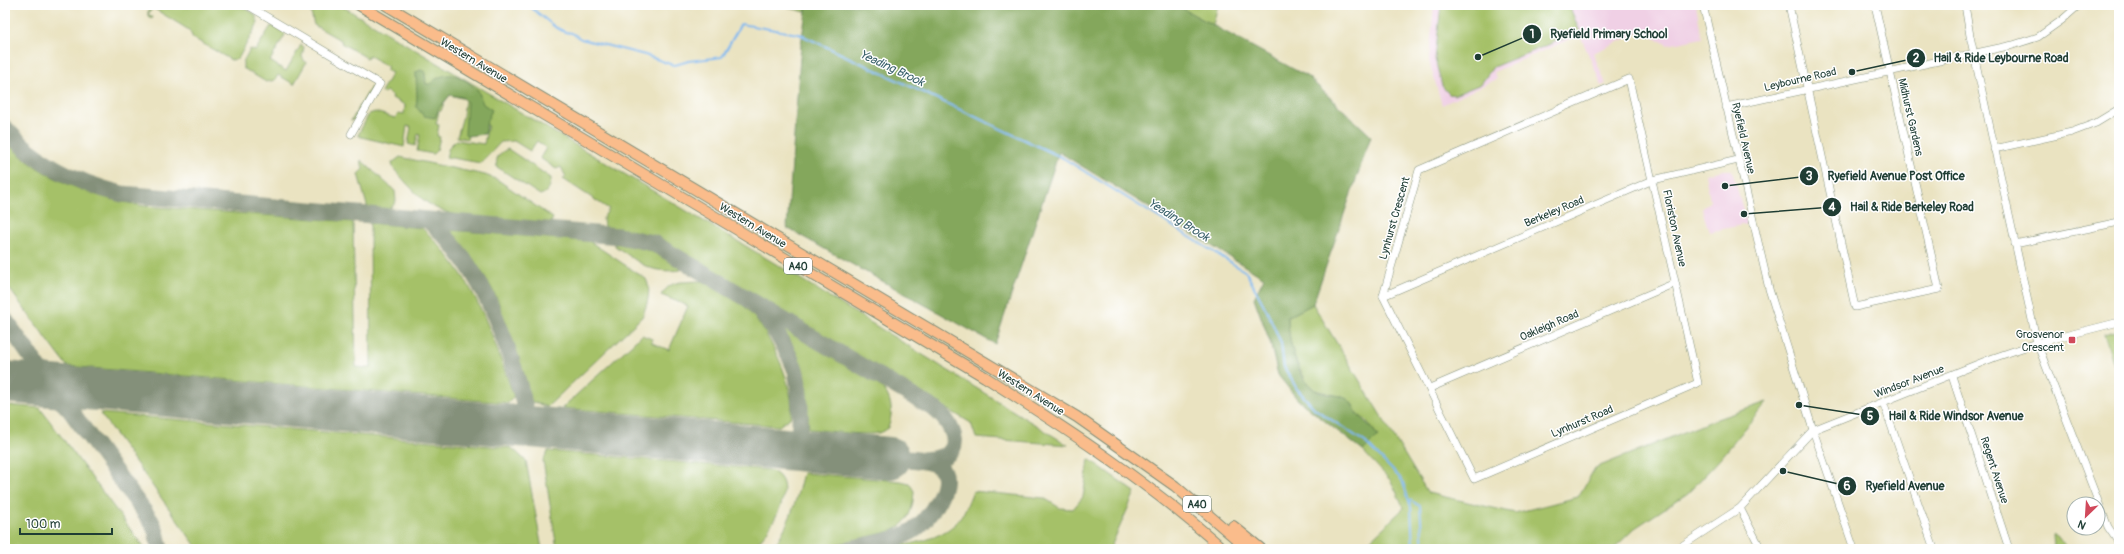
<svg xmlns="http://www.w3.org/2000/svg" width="2124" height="554" font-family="Pangolin,sans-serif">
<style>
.built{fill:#f0d0e5}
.green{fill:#a5c167;stroke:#627f4e}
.forest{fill:#84a75c;stroke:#527248}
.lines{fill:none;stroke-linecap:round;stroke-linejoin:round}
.stream{stroke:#80b9f0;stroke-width:2}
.taxiway{stroke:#84907a;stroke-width:17}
.runway{stroke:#84907a;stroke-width:42}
.minor-casing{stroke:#84907a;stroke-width:8}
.highway-casing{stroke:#84907a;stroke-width:12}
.minor{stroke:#fff;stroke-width:7}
.highway{stroke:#fabc8b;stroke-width:10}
.poi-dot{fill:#d1495b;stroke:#fff;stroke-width:1.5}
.labels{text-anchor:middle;stroke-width:3;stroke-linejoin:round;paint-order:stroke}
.shield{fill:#fff;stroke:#627771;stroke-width:1}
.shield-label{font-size:10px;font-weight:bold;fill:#1f3d34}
.street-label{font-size:11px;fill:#1f3d34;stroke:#fff}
.poi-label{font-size:11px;fill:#1f3d34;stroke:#fff;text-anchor:end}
.water-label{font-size:12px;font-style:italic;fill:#3c626c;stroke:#fff}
.leader{fill:none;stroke:#1f3d34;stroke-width:1.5}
.callout-dot{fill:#1f3d34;stroke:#fff;stroke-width:1.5}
.mark-label{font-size:12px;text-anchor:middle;font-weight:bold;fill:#fff}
.callout-label{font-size:12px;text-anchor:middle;font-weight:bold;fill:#1f3d34;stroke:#fff;stroke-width:3;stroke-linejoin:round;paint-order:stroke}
</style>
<rect width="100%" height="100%" fill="#fff"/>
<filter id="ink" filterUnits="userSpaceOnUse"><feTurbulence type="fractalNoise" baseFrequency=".025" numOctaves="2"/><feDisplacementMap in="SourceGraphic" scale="8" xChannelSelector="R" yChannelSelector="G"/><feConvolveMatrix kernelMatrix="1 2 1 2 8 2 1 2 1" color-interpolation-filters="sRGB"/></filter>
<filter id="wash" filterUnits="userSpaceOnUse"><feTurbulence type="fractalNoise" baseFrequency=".012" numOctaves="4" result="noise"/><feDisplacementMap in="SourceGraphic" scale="16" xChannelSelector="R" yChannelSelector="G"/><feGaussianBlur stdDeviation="0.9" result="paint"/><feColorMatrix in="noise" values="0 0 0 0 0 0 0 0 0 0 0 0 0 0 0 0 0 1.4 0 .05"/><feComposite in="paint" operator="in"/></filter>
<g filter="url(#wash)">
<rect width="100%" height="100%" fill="#eae3c1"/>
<g class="built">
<path d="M1434 5H1696L1702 38 1668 45 1643 31 1593 53 1606 84 1602 86 1580 35 1496 71 1494 72 1497 79 1442 105 1429 61Z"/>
<path d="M1724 170H1732L1747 224 1709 232 1702 209 1710 201 1705 174Z"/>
</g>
<g class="green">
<path d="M152 5H239L255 14 258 23 238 59 231 60 193 38 189 30 153 8 148 14 153 17 152 19 148 16V11Z"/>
<path d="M309 5H340L786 270 1068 445 976 438 971 423 660 239 635 231 604 229 603 218 609 209 563 179 566 177 561 167 556 169 540 158 546 148 537 141 530 151 514 141 501 142 481 163 446 157 449 147 456 140 484 144 488 125 471 121 467 139 457 137 463 116 465 99 450 95 444 103 441 111H439L436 124 439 125 437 136 440 137 437 150 433 154 417 151 420 135 418 134 415 146 408 144 411 127 407 126 404 147 361 137 358 135 369 114 375 112 395 118 399 113 404 114 405 105 392 98 393 96 386 91 384 93 381 92 392 73 386 70 388 67 369 55 367 58 341 43 342 41 314 25Z"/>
<path d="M779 5H807L805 12Z"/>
<path d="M1176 5H1218L1213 25 1177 6Z"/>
<path d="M1441 5H1569L1580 32 1493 67 1481 84 1454 95 1449 94 1442 86 1435 59Z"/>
<path d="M271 26 281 29 285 35 270 61 286 71 301 45 304 47 302 57 306 63 294 84 278 75 275 80 266 82 243 68V62L250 49 255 51Z"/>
<path d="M371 87 372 91 356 119 351 121Z"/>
<path d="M5 141C42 180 93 197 144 206L353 222 356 367 371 368 370 223 422 228C477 279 490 330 514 397L508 403 67 366 5 283Z"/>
<path d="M508 149 551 178C551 186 548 193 540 195L497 167C495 157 499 153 508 149Z"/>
<path d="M400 157 485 175 498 180 553 218 550 224C519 221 464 221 438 209 420 201 406 182 393 168L392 163Z"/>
<path d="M361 160 395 191 396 201C390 213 379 210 368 209L358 174 363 169Z"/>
<path d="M449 230 589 241 646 279C652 291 647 305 642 317L547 407 530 401 498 301C486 274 468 252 449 230Z"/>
<path d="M615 243C643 246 659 254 683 268L681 270C648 274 641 263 615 246Z"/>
<path d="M682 282C689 282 700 280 706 282 718 287 733 297 743 305 765 323 799 389 790 418L779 426 562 408 642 335 652 339V343L669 350 688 306 661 295C667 287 671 283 682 282Z"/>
<path d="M1313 304 1428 493 1515 513 1578 497 1595 468 1714 420 1767 402 1720 459 1688 493 1635 528 1613 549H1361L1404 508 1391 481 1363 451 1378 436 1366 420 1358 415 1353 405 1339 396 1315 390 1307 383 1294 357 1288 332V317Z"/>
<path d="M779 326 881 386C889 395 892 404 891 415 890 421 890 428 884 431 874 438 824 430 809 429L804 378 799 364Z"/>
<path d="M2119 330V380L2104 334Z"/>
<path d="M5 405 40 408 145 549H5Z"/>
<path d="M100 413 512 448 526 461 542 549H198Z"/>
<path d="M548 451 769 470C804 482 768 534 752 549H557L543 460Z"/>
<path d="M1089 459 1135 492 1110 549H885C908 544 937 541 955 524 964 516 968 502 973 491L1044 498 1060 508 1073 509 1083 497Z"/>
<path d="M803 473 901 481 909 483 914 491C913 509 909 523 892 531L817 549H772C791 522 795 504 803 473Z"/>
<path d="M2053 535 2071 549H2054Z"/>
</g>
<g class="forest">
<path d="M807 5H1176L1308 77 1371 136 1313 304 1288 317C1288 338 1296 378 1315 390 1324 396 1337 393 1347 399 1354 403 1354 412 1359 416 1366 422 1372 428 1378 436L1363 451 1298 400 1278 375 1270 342 1254 298 1264 278 1059 152 995 344 787 228 801 44Z"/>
<path d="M421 70 425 72 426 84C431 85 432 82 436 79 454 69 464 79 478 90L483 104 492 110 487 120 485 134 467 136 465 134 467 102 462 97 450 95 439 108 435 118 424 116 416 107C418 96 416 84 416 72Z"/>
</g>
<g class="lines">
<g class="stream">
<path d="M528 5 555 27 565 32 572 33 581 39 645 55 670 64 675 65 689 61 722 57 741 24 804 35"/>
<path d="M799 34 1063 158 1246 272 1267 311 1281 343 1284 367 1297 389 1315 409 1365 442 1402 480 1411 507 1413 549"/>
<path d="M1410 500 1420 506 1423 549"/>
</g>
<g class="taxiway">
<path d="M5 128C36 163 77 183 122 194L619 236 653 243 936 410C946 418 963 441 949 453 941 460 926 459 916 461"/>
<path d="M429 221C471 256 494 307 511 359 516 375 522 392 525 409 522 420 517 424 506 426"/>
<path d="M756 307C772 324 785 345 794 366 799 378 804 431 796 441 791 447 782 447 776 448"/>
<path d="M5 320 39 368 40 373 36 380 25 384"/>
<path d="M44 375 55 383 73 387"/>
<path d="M15 383C37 385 55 392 70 410L151 521 156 531 160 549"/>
<path d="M849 549C870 544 895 542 914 530 927 522 958 479 938 466 926 458 905 460 890 458"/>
</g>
<path class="runway" d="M5 382 890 458"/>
</g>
</g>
<g filter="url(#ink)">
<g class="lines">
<g class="minor-casing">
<g id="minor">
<path d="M247 5 380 84 351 134"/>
<path d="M1703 5 1769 289 1813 430 1854 549"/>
<path d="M1789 5 1855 307 1939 289 1875 5"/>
<path d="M1965 5 1970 36 2037 343 2108 527 2119 543"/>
<path d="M1629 79 1698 383 1474 479 1383 296 1419 170Z"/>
<path d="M1726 107 2013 45 2038 37 2062 20 2079 5"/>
<path d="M1994 149 2072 132 2096 123 2119 109"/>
<path d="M2015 244 2119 222"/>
<path d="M1383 296 1653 180 1738 160"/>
<path d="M1952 376 2009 549"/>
<path d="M1430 388 1675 283"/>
<path d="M1883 402 1934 549"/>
<path d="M1740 508 1761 549"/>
<path d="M1677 549 1740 508 1813 430 1993 358 2037 343 2119 322"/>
</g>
</g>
<g class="highway-casing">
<g id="highway">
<path d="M359 5 985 377C1068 430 1150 483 1223 549"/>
<path d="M386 5 1077 417 1175 486 1248 549"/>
<path d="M1233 526 1261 549"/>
</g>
</g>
<use href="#minor" class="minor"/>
<use href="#highway" class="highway"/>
</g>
</g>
<rect class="poi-dot" x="2068" y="336" width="8" height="8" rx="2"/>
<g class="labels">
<g class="shield">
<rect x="784" y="258" width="28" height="16" rx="3"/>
<rect x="1183" y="496" width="28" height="16" rx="3"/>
</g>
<g class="shield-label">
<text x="798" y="270">A40</text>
<text x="1197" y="508">A40</text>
</g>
<g class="street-label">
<text transform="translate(474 60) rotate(31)" y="4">Western Avenue</text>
<text transform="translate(1800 79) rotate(-13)" y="4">Leybourne Road</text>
<text transform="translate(1911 117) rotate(77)" y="4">Midhurst Gardens</text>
<text transform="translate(1744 138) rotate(77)" y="4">Ryefield Avenue</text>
<text transform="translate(1554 211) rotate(-23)" y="4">Berkeley Road</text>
<text transform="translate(1394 218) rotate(-74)" y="4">Lynhurst Crescent</text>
<text transform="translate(753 225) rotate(31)" y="4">Western Avenue</text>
<text transform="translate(1675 228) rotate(78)" y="4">Floriston Avenue</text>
<text transform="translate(1549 325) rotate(-23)" y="4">Oakleigh Road</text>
<text transform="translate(1909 381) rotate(-21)" y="4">Windsor Avenue</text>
<text transform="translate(1031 392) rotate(32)" y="4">Western Avenue</text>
<text transform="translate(1582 421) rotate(-23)" y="4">Lynhurst Road</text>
<text transform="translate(1995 470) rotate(72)" y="4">Regent Avenue</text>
</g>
<g class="poi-label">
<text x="2064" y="338">Grosvenor<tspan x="2064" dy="13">Crescent</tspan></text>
</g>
<g class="water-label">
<text transform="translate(892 68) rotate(25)" y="4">Yeading Brook</text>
<text transform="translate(1179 220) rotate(32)" y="4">Yeading Brook</text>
</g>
</g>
<path class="leader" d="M1478 57L1532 34M1852 72L1916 58M1725 186L1809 176M1744 214L1832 207M1799 405L1870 416M1783 471L1847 486"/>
<g class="callout-dot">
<circle cx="1478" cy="57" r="4"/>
<circle cx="1852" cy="72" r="4"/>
<circle cx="1725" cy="186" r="4"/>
<circle cx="1744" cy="214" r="4"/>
<circle cx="1799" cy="405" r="4"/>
<circle cx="1783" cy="471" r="4"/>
<circle cx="1532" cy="34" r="10"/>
<circle cx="1916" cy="58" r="10"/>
<circle cx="1809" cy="176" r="10"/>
<circle cx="1832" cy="207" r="10"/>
<circle cx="1870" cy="416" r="10"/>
<circle cx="1847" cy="486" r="10"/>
</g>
<g class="mark-label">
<text x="1532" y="38">1</text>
<text x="1916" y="62">2</text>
<text x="1809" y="180">3</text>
<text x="1832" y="211">4</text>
<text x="1870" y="420">5</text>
<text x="1847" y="490">6</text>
</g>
<g class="callout-label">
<text x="1609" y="38">Ryefield Primary School</text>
<text x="2001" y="62">Hail &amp; Ride Leybourne Road</text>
<text x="1896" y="180">Ryefield Avenue Post Office</text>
<text x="1912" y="211">Hail &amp; Ride Berkeley Road</text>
<text x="1956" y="420">Hail &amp; Ride Windsor Avenue</text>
<text x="1905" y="490">Ryefield Avenue</text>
</g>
<rect width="2124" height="554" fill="none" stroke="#fff" stroke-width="20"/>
<g transform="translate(2086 516) rotate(205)"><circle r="19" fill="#ffffff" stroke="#a5b1ae"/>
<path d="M0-3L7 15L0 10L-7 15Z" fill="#d1495b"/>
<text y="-6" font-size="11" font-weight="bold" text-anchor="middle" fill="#1f3d34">N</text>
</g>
<path d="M20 528v6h92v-6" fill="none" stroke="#1f3d34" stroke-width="2"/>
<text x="26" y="528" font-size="12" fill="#1f3d34" stroke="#ffffff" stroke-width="3" paint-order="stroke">100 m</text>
</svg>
